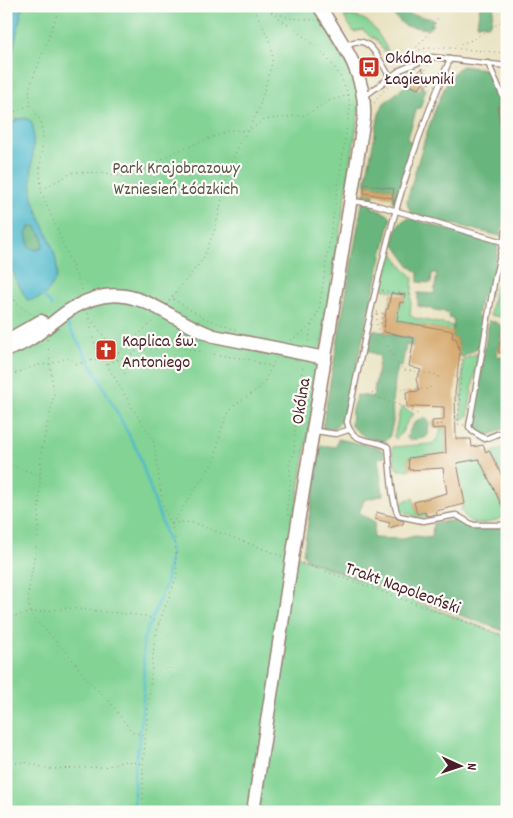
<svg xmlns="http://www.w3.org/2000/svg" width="513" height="818" font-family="Dekko,sans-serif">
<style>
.green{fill:#82d394;stroke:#667960}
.forest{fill:#69b57e;stroke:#5a6a54}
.water{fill:#4fb9cc;stroke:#4c6c7c;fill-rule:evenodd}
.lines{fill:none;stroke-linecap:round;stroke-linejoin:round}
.stream{stroke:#4fb9cc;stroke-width:2.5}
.building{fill:#d2a160}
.lane-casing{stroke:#988074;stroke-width:7}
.secondary-casing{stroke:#988074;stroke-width:15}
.path{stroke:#988074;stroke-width:1;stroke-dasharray:1 4;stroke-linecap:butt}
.lane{stroke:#fff;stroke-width:4.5}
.secondary{stroke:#fff;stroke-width:12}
.labels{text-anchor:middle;stroke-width:4.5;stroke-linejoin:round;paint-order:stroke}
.poi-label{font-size:18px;fill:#4a1f2b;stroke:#fdfcf7;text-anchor:start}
.park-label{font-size:18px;fill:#5b554a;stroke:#fdfcf7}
.street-label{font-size:18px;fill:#4a1f2b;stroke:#fdfcf7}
</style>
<rect width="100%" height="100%" fill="#fdfcf7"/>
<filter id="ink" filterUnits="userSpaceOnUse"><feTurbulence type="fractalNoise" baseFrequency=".02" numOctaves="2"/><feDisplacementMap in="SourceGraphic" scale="10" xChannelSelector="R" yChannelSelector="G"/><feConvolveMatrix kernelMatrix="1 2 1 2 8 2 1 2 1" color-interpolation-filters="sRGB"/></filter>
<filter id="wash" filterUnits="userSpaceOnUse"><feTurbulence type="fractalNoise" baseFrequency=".0096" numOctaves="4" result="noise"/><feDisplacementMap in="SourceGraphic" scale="20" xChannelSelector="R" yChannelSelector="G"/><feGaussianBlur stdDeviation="1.12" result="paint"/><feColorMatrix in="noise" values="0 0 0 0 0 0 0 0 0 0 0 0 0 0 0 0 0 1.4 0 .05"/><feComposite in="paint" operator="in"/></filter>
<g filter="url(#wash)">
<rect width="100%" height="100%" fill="#e7e0bd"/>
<g class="green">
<path d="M6 6H313L348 64 349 72 362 92 289 553 507 637V812H6Z"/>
<path d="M345 16C353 16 362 17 368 22 375 27 393 55 391 63L388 60 390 58 374 37 372 38 363 30 354 32 344 17Z"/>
<path d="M391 250 403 268 413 277 410 315 414 318 453 326V331L397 321 400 302H404L405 293 383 289Z"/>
<path d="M496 286 499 287 507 305V318L490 315 495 287Z"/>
<path d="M478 353 468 416 461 420 463 360Z"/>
<path d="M401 407 414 414C405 420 405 432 396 439L394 437Z"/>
<path d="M441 428H445L446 453 408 458 409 470H398L396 468 392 450 393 447 431 444C437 441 440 436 441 428Z"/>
<path d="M507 446V486L491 453Z"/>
<path d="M479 459 506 515C489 525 468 531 461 508L462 507 457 463Z"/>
<path d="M413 498 417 514 425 512 427 518C411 518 384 506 413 498Z"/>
</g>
<g class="forest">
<path d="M354 6H370L433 19 432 26 429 29 405 26 389 11H379Z"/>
<path d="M480 6H494L491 23 488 25 477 24Z"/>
<path d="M462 66 485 69 500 104 496 105 501 132 507 131V215L500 236 412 214 408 206 407 200C416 172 438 78 462 66Z"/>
<path d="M408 84 420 90 422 84 423 88 426 89 420 108H417L407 140 414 143 395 202H393L394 189 365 184 379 114 384 103Z"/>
<path d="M364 193 374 195 372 208 385 213 391 217 353 380 342 421 334 428 322 429Z"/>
<path d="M408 218 496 244 498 248 489 296 481 295 477 317 484 319 479 347 463 357 459 356 460 351 456 338H452L454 320 449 318V313L418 306V293L434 294 437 273H432L431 283 418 282V273L409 265 393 242C397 229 396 224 408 218Z"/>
<path d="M35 226 43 237V247L36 250 29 247 26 233 30 227Z"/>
<path d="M489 321 497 323 503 327 496 356 507 358V427C492 434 483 442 472 426Z"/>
<path d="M373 330 418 340 417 347 406 345 402 365 397 367 392 401 393 422 389 438 384 441 366 438 351 426 352 409 357 395 373 397 380 356 368 351Z"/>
<path d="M426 418 429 422 428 435 424 438 409 440 407 438C411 427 413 420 426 418Z"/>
<path d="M338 439 377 447 381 449 385 457 378 458 383 495 364 500 359 513 375 522 373 538 403 539 415 536 432 538 433 523 458 520 474 528 507 527V632L308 560 303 554 321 445 336 447Z"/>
</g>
<g class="water">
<path d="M6 6H23L6 80Z"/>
<path d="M26 118 31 121 33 126C35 148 30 169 32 191 36 219 59 246 57 275 56 280 52 285 50 289 44 297 37 300 27 300L16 280 6 250V127L18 119ZM35 226 43 237V247L37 250 29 247 26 233 30 227Z"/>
</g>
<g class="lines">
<g class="stream">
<path d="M42 294 52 306"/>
<path d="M66 322 96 373 138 452 171 550 166 584 143 640 144 688 140 734 134 773V812"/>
</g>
</g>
<g id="blocks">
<g class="building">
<path d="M422 68 426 78 418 89 408 84Z"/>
<path d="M503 106 507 129 501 130 497 107Z"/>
<path d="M365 184 394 189 392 198 364 193Z"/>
<path d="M391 293 405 295 404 303 400 302 397 321 453 331 452 338H456L460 352 455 393 456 439H471L472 447 483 445 486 452 489 450 507 486V516L479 459 457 463 465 504 436 511 437 514 426 516 425 512 417 514 414 502 447 493 443 468 409 470 408 458 446 453 445 428 432 429V421L444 420V407L414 406V408L407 407 406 392 419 391 416 379 421 370 409 366 414 338 384 332 386 309H388Z"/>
<path d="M504 327H507V354L498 352Z"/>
<path d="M376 512 395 517 397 519 404 521 403 524 388 528 390 523 375 519Z"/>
</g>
</g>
</g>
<g filter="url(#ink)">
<use href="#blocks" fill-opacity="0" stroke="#988074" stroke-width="1"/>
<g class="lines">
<g class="lane-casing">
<g id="lane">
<path d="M346 46C369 30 379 60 390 77"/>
<path d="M450 59C433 99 417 140 404 183 380 261 364 342 347 422 352 445 373 438 388 447 390 462 391 505 399 516L423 521 456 515 473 525H507"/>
<path d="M488 63 507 105"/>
<path d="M365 96 400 70 432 57 507 66"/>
<path d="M352 201 373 204 503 242"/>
<path d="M507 227 495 277 469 427 472 431 485 439 507 430"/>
<path d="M316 431 336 434 348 430"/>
</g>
</g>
<g class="secondary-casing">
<g id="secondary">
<path d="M6 341 41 321"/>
<path d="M6 350C30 344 48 325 68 311 129 271 160 317 214 336L325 358"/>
<path d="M253 812 292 559 364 118C367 74 341 41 319 6"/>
</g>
</g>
<g class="path">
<path d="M60 6 29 89 31 105 41 121 43 139 40 169 41 191 83 292"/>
<path d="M263 6C297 32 347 61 350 108L319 310 312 324 308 344"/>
<path d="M272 11 289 18 316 20"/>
<path d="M371 39 374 38 388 58V62"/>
<path d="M451 47 472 40 507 18"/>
<path d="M413 51 428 35 438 18"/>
<path d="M405 54 426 48H451L507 53"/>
<path d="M428 65 427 69 425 70 431 88"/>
<path d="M451 72 457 66"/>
<path d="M374 103 385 89 406 75"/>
<path d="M6 116 30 105"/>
<path d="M42 190 53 183 74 172 105 173 128 177 171 154 230 130 248 131 264 120 305 115 329 101 349 95"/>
<path d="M6 282 16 303 31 314"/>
<path d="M382 290 398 294"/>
<path d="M399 293 414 295"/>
<path d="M173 299 204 318 236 330"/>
<path d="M169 301 203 259 215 229 228 174 238 145 248 131 259 108 272 63C275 43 260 24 253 6"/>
<path d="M377 312 382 313 380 324 382 325 383 313H385L383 327"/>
<path d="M88 313C91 332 94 350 107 365L141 422 150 434 154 443 163 507 171 524 175 538 177 576 159 623 154 645 143 764V812"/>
<path d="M377 314V328L398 364 404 370 438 375V378"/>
<path d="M90 318 109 343 126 376"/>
<path d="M493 321 507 324"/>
<path d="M47 339 54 395 41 453 38 535 28 595 30 614 70 656 90 683 107 698 132 732 146 735"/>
<path d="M290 340 301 334 311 325"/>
<path d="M173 346 183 333"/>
<path d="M108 364 137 351 173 346 206 353 252 360 260 364 273 366"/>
<path d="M108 364C122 347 140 334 155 319"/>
<path d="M6 377 37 365 50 364 67 358 77 364 102 358"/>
<path d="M401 389H430V386"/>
<path d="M372 392 378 398 402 406 420 415"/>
<path d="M436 425 445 424"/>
<path d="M464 425 458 424 462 359 475 352"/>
<path d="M6 464 40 475"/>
<path d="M288 515 287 506 291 478 289 464 294 453 295 426 301 400 297 390 304 365"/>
<path d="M172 524 181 522 194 523 282 556"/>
<path d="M172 524 214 461 222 427 228 414 234 406 262 386 276 358"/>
<path d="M302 563 507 637"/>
<path d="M6 619 23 614 68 608 146 616 159 623"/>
<path d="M6 764 24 762 50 769 104 767 126 761 143 764"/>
</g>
<use href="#lane" class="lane"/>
<use href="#secondary" class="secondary"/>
</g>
</g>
<defs>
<g id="bus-square" transform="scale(1.125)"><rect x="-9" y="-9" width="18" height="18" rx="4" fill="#c8321e" stroke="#fdfcf7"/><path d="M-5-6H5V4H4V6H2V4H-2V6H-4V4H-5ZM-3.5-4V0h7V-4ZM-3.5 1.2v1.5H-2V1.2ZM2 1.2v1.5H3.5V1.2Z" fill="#fff"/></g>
<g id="church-square" transform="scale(1.125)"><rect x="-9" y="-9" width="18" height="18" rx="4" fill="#c8321e" stroke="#fdfcf7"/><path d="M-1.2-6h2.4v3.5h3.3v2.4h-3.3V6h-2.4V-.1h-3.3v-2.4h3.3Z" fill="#fff"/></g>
</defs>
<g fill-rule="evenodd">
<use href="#bus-square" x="369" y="67"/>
<use href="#church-square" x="106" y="350"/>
</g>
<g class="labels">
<g class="poi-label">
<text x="385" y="63">Okólna -<tspan x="385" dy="21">Łagiewniki</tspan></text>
<text x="122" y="346">Kaplica św.<tspan x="122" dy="21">Antoniego</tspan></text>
</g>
<g class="park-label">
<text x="176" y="173">Park Krajobrazowy<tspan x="176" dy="21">Wzniesień Łódzkich</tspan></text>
</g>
<g class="street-label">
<text transform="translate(300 401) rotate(-81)" y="6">Okólna</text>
<text transform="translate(403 587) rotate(20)" y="6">Trakt Napoleoński</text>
</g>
</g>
<rect width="513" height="818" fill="none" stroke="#fdfcf7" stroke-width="25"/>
<g transform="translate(460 766) rotate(93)" stroke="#fdfcf7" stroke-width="4" paint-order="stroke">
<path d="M0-4L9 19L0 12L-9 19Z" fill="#4a1f2b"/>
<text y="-8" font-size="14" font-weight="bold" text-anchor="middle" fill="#4a1f2b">N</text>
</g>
</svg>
